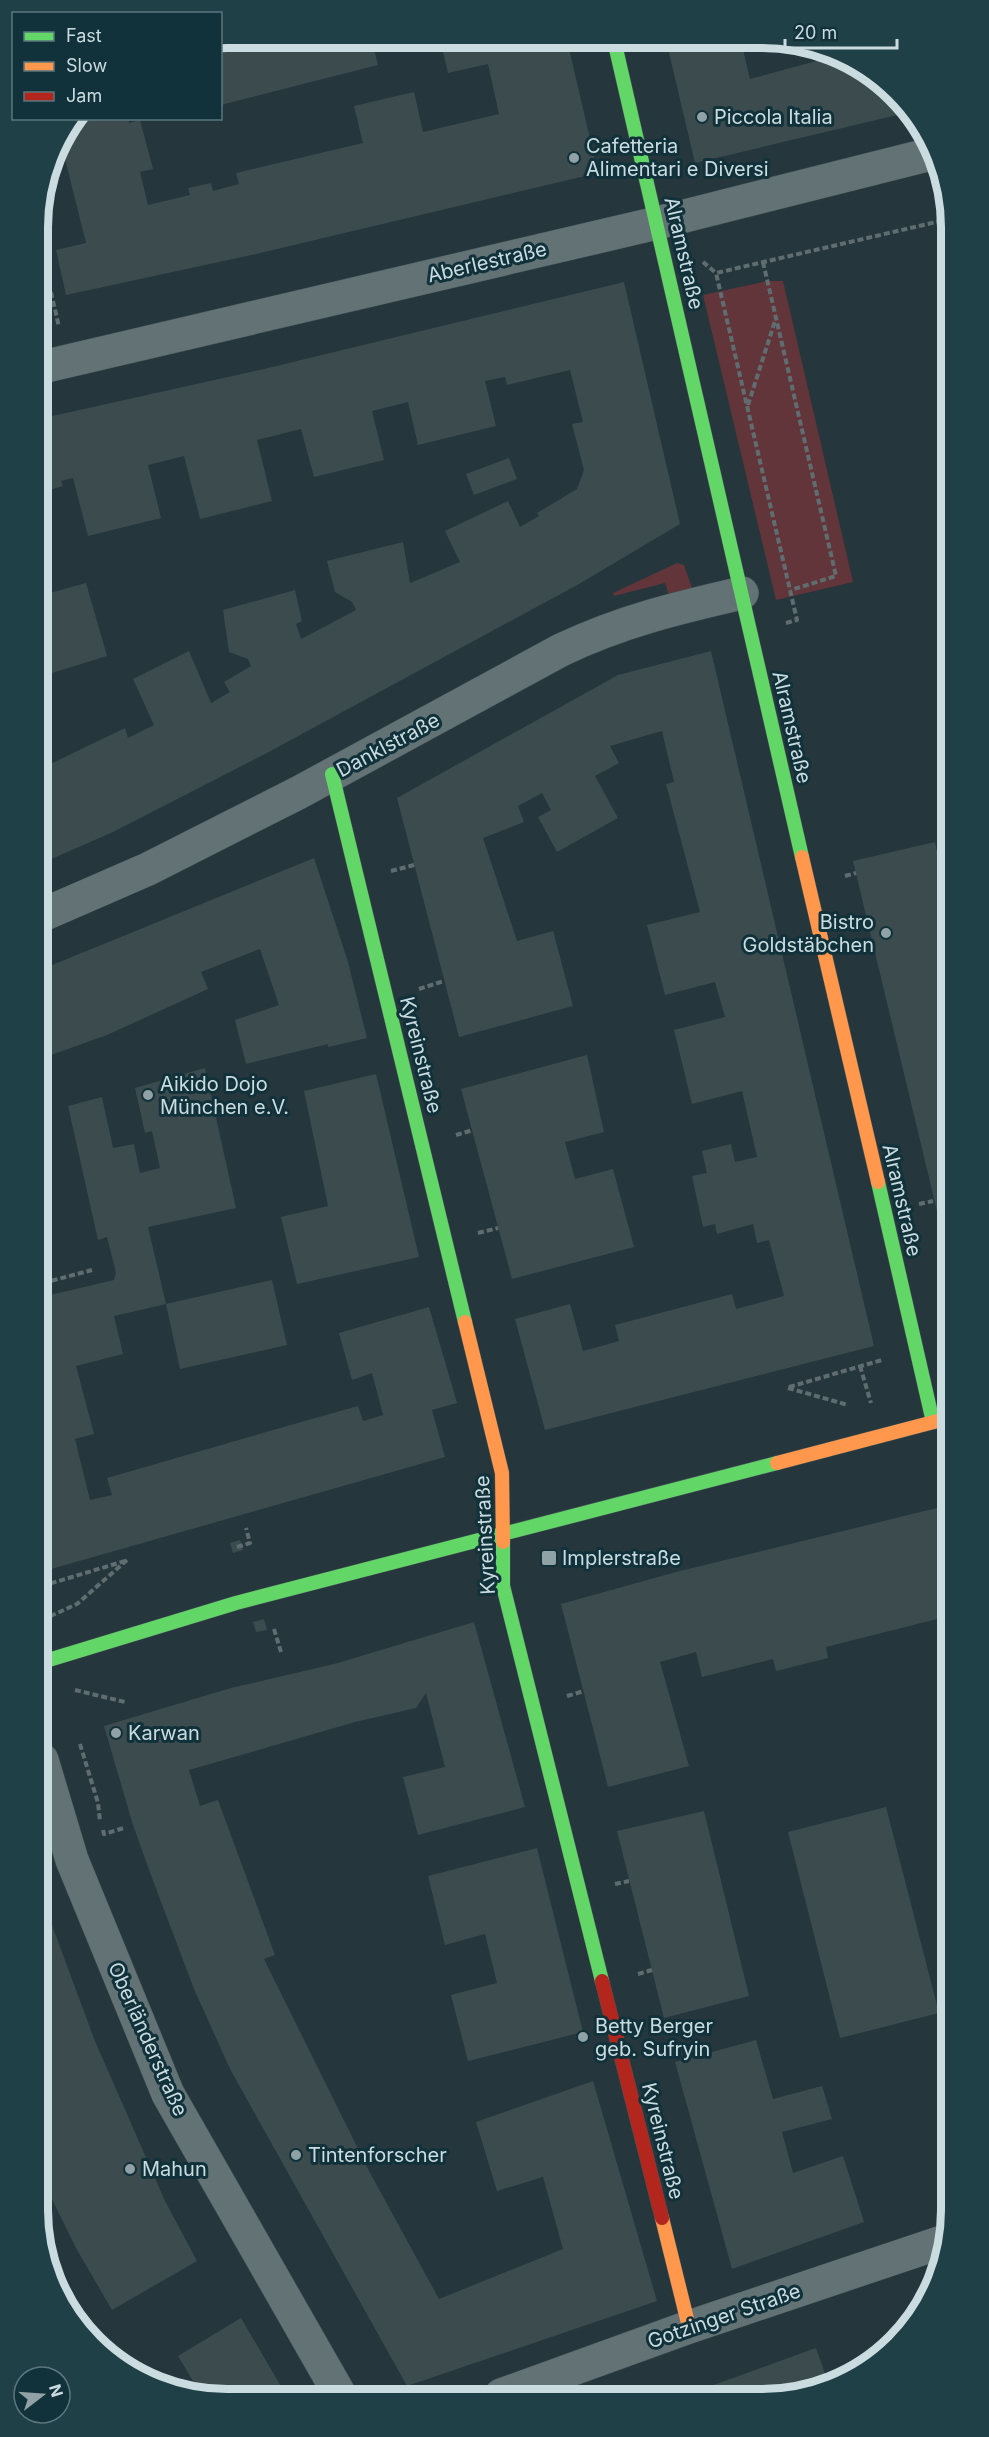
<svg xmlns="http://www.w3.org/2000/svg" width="989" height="2437" font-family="Inter,sans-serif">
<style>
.green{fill:#613539}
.building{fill:#3c4b4e}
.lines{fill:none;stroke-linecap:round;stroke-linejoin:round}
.street-casing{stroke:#445357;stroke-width:34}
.fast-casing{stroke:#445357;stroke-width:15}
.slow-casing{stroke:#445357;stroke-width:15}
.jam-casing{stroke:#445357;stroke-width:15}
.path{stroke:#606d70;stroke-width:4;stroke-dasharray:6 3;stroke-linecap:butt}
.street{stroke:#637275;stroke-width:33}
.fast{stroke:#63d668;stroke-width:14}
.slow{stroke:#ff974d;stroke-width:14}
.jam{stroke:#b3261e;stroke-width:14}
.poi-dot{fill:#91a2a7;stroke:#11323a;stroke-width:2}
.labels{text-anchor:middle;stroke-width:6;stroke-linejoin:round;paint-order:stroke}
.poi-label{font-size:20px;fill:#cbdce1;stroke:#11323a;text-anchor:start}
.street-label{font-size:20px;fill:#cbdce1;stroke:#11323a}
.rim{fill:none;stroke:#cbdce1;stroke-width:8}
</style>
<rect width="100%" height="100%" fill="#25373c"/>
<g class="green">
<path d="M767 281H783L853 582 776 600 703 295Z"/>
<path d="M677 563 684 565 692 588 669 595 665 583 614 596 613 593Z"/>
</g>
<g class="building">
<path d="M227 37 371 38 378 65 221 105 220 39Z"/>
<path d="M440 39 567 40 598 173 256 254 66 295 56 250 86 243 60 139 76 118H128L129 123 140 120 153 169 140 172 148 205 190 195 188 188 211 183 213 191 239 184 236 173 363 143 354 106 414 92 423 132 499 114 488 64 448 73Z"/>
<path d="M666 40 741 41 750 79 831 57 887 85 910 112 695 163Z"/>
<path d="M624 282 680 524 579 584 265 754 113 832 40 864V769L125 728 128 738 154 725 133 679 189 651 211 703 230 692 224 682 251 666 248 659 229 652 223 610 295 590 302 621 296 624 301 639 356 610 352 602 335 592 327 561 403 542 410 583 460 562 445 531 508 501 520 527 539 516 537 513 577 489 584 470 572 424 583 422 570 370 507 385 505 377 485 381 496 426 418 445 408 402 372 411 384 460 314 477 301 429 257 440 272 501 200 519 184 456 148 465 161 518 88 536 73 478 61 481 63 486 39 493V419L264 369Z"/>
<path d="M509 458 517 479 474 495 466 474Z"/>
<path d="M86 583 107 656 39 677V596Z"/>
<path d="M711 651 874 1346 545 1430 515 1319 570 1304 583 1351 619 1341 615 1325 732 1294 736 1309 784 1296 769 1240 757 1243 753 1224 717 1234 715 1224 703 1227 692 1176 707 1173 702 1151 731 1144 735 1162 757 1157 742 1091 692 1104 674 1030 725 1017 715 982 665 995 647 925 700 912 666 784 674 782 662 731 610 746 619 763 595 776 618 818 557 852 538 817 551 810 542 793 518 806 524 822 483 838 517 941 553 931 573 1006 459 1037 397 798 618 675Z"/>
<path d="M935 842 947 897 948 1257 853 861Z"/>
<path d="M314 858 348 962 367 1038 328 1047V1044L246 1064 235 1020 279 1005 260 949 201 972 208 989 107 1035 40 1059V970Z"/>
<path d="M587 1055 604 1132 565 1142 575 1179 613 1169 634 1247 512 1279 461 1089Z"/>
<path d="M205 1068 236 1208 148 1227 166 1304 114 1316 123 1354 76 1366 94 1434 75 1439 90 1500 112 1495 107 1478 287 1426 358 1406 363 1421 383 1415 372 1373 352 1380 339 1333 429 1307 457 1403 432 1410 445 1457 44 1571 41 1279 46 1296 114 1280 116 1273 107 1237 98 1240 68 1106 102 1097 113 1148 134 1144 140 1173 160 1168 152 1131 145 1133 135 1088Z"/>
<path d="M376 1074 419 1257 297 1284 281 1217 328 1206 304 1091Z"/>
<path d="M41 1200 48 1224 41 1226Z"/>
<path d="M272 1280 287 1345 180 1369 166 1304Z"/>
<path d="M949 1505V1616L826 1647 828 1658 776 1671 773 1659 702 1677 696 1652 660 1662 689 1766 608 1787 561 1604 676 1572Z"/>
<path d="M240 1540 243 1550 233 1553 230 1543Z"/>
<path d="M264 1619 267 1630 256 1632 253 1622Z"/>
<path d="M474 1622 525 1807 418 1835 403 1777 445 1767 426 1693 416 1708 355 1722 189 1770 200 1806 218 1800 275 1955 264 1959 369 2171 439 2299 563 2249 543 2177 497 2191 476 2122 593 2081 657 2301 407 2386 230 2069 194 1989 152 1878 133 1825 104 1726 231 1688 338 1663Z"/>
<path d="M886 1807 939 2013 840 2038 788 1832Z"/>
<path d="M704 1811 749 1996 664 2018 617 1831Z"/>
<path d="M537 1848 583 2032 468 2061 451 1995 497 1983 485 1934 445 1945 428 1876Z"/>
<path d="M43 1901 95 2041 165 2201 197 2261 112 2310 76 2248 50 2195 44 2198Z"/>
<path d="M756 2040 773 2099 822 2086 832 2119 782 2132 793 2173 843 2156 864 2222 732 2269 675 2062Z"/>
<path d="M241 2318 286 2395 202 2396 178 2356Z"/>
<path d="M816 2348 829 2385 811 2393 689 2394Z"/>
</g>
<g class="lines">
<g class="street-casing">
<g id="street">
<path d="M38 368 657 223 935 153"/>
<path d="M40 916 148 869 298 793 561 650C622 621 677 608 742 593"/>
<path d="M42 1760 72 1860 168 2094 340 2395"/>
<path d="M501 2395 689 2327 948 2240"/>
</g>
</g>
<g class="fast-casing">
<g id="fast">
<path d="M614 40 802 857"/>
<path d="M332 774 465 1322"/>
<path d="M878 1182 933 1422"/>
<path d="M503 1542V1586L602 1981"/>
<path d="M42 1662 236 1603 777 1463"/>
</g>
</g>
<g class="slow-casing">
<g id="slow">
<path d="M802 857 878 1182"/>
<path d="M465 1322 502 1473 503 1542"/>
<path d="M777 1463 949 1418"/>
<path d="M662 2218 689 2327"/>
</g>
</g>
<g class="jam-casing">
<path id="jam" d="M602 1981 662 2218"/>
</g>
<g class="path">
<path d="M48 176 49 233 45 266 59 327"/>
<path d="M38 217 49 214"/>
<path d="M38 256 44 265"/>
<path d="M703 262 716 273"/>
<path d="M763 262 836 576 791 590"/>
<path d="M748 405 775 321"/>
<path d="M786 623 797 620 716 273 945 220"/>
<path d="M937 854 947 852"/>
<path d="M391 871 414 865"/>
<path d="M845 876 856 873"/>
<path d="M419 989 444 981"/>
<path d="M456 1135 473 1130"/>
<path d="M919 1204 933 1201"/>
<path d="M478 1233 498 1228"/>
<path d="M43 1283 92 1270"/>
<path d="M860 1366 871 1403"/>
<path d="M789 1387 882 1360"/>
<path d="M788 1388 848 1405"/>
<path d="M237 1547 250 1543 246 1528"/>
<path d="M42 1586 125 1561"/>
<path d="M42 1620 77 1604 127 1560"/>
<path d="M274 1629 281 1652"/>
<path d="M75 1690 125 1702"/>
<path d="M567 1696 584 1691"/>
<path d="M80 1744 98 1803 100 1821"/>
<path d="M103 1830 104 1834 124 1828"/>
<path d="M615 1884 629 1881"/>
<path d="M638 1974 652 1970"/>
</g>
<use href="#street" class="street"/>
<use href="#fast" class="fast"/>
<use href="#slow" class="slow"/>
<use href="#jam" class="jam"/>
</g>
<g class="poi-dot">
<circle cx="702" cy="117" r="6"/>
<circle cx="574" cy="158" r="6"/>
<circle cx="886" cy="933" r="6"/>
<circle cx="148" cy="1095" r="6"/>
<rect x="541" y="1550" width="16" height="16" rx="3"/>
<circle cx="116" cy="1733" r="6"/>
<circle cx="583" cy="2037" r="6"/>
<circle cx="296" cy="2155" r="6"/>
<circle cx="130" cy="2169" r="6"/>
</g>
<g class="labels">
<g class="poi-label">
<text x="714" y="124">Piccola Italia</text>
<text x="586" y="153">Cafetteria<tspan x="586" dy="23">Alimentari e Diversi</tspan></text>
<text x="874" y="929" text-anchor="end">Bistro<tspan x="874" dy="23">Goldstäbchen</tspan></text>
<text x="160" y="1091">Aikido Dojo<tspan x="160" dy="23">München e.V.</tspan></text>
<text x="562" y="1565">Implerstraße</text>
<text x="128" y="1740">Karwan</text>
<text x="595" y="2033">Betty Berger<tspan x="595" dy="23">geb. Sufryin</tspan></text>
<text x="308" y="2162">Tintenforscher</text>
<text x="142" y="2176">Mahun</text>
</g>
<g class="street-label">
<text transform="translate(684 253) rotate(77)" y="7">Alramstraße</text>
<text transform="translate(487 262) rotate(-13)" y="7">Aberlestraße</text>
<text transform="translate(792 727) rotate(77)" y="7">Alramstraße</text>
<text transform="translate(388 745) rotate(-28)" y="7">Danklstraße</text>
<text transform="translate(421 1055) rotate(76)" y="7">Kyreinstraße</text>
<text transform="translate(902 1200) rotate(77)" y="7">Alramstraße</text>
<text transform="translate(485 1535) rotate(-93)" y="7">Kyreinstraße</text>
<text transform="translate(148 2039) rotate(66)" y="7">Oberländerstraße</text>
<text transform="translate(663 2141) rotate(76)" y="7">Kyreinstraße</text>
<text transform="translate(724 2316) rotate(-19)" y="7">Gotzinger Straße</text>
</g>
</g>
<path d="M0 0H989V2437H0ZM227 48H762A179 179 0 0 1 941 227V2210A179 179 0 0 1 762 2389H227A179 179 0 0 1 48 2210V227A179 179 0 0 1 227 48Z" fill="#204047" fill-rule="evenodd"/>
<path class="rim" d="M227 48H762A179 179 0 0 1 941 227V2210A179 179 0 0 1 762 2389H227A179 179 0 0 1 48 2210V227A179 179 0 0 1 227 48Z"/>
<rect x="12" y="12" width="210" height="108" fill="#11323a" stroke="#5b767d" stroke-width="1.5"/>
<rect x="24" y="32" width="30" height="9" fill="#63d668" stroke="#5b767d" stroke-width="1.5"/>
<text x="66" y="42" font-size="18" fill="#cbdce1">Fast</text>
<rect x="24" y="62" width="30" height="9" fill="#ff974d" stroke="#5b767d" stroke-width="1.5"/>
<text x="66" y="72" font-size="18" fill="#cbdce1">Slow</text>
<rect x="24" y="92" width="30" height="9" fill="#b3261e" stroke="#5b767d" stroke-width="1.5"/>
<text x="66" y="102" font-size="18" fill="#cbdce1">Jam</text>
<g transform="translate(42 2395) rotate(73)"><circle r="28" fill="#11323a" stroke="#5b767d" stroke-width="1.5"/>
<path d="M0-4.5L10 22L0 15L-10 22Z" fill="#91a2a7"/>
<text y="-9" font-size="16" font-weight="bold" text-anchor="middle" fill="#cbdce1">N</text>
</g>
<path d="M785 39v9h112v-9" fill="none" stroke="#cbdce1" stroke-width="3"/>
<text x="794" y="39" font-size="18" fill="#cbdce1" stroke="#11323a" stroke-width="4.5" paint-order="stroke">20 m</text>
</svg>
